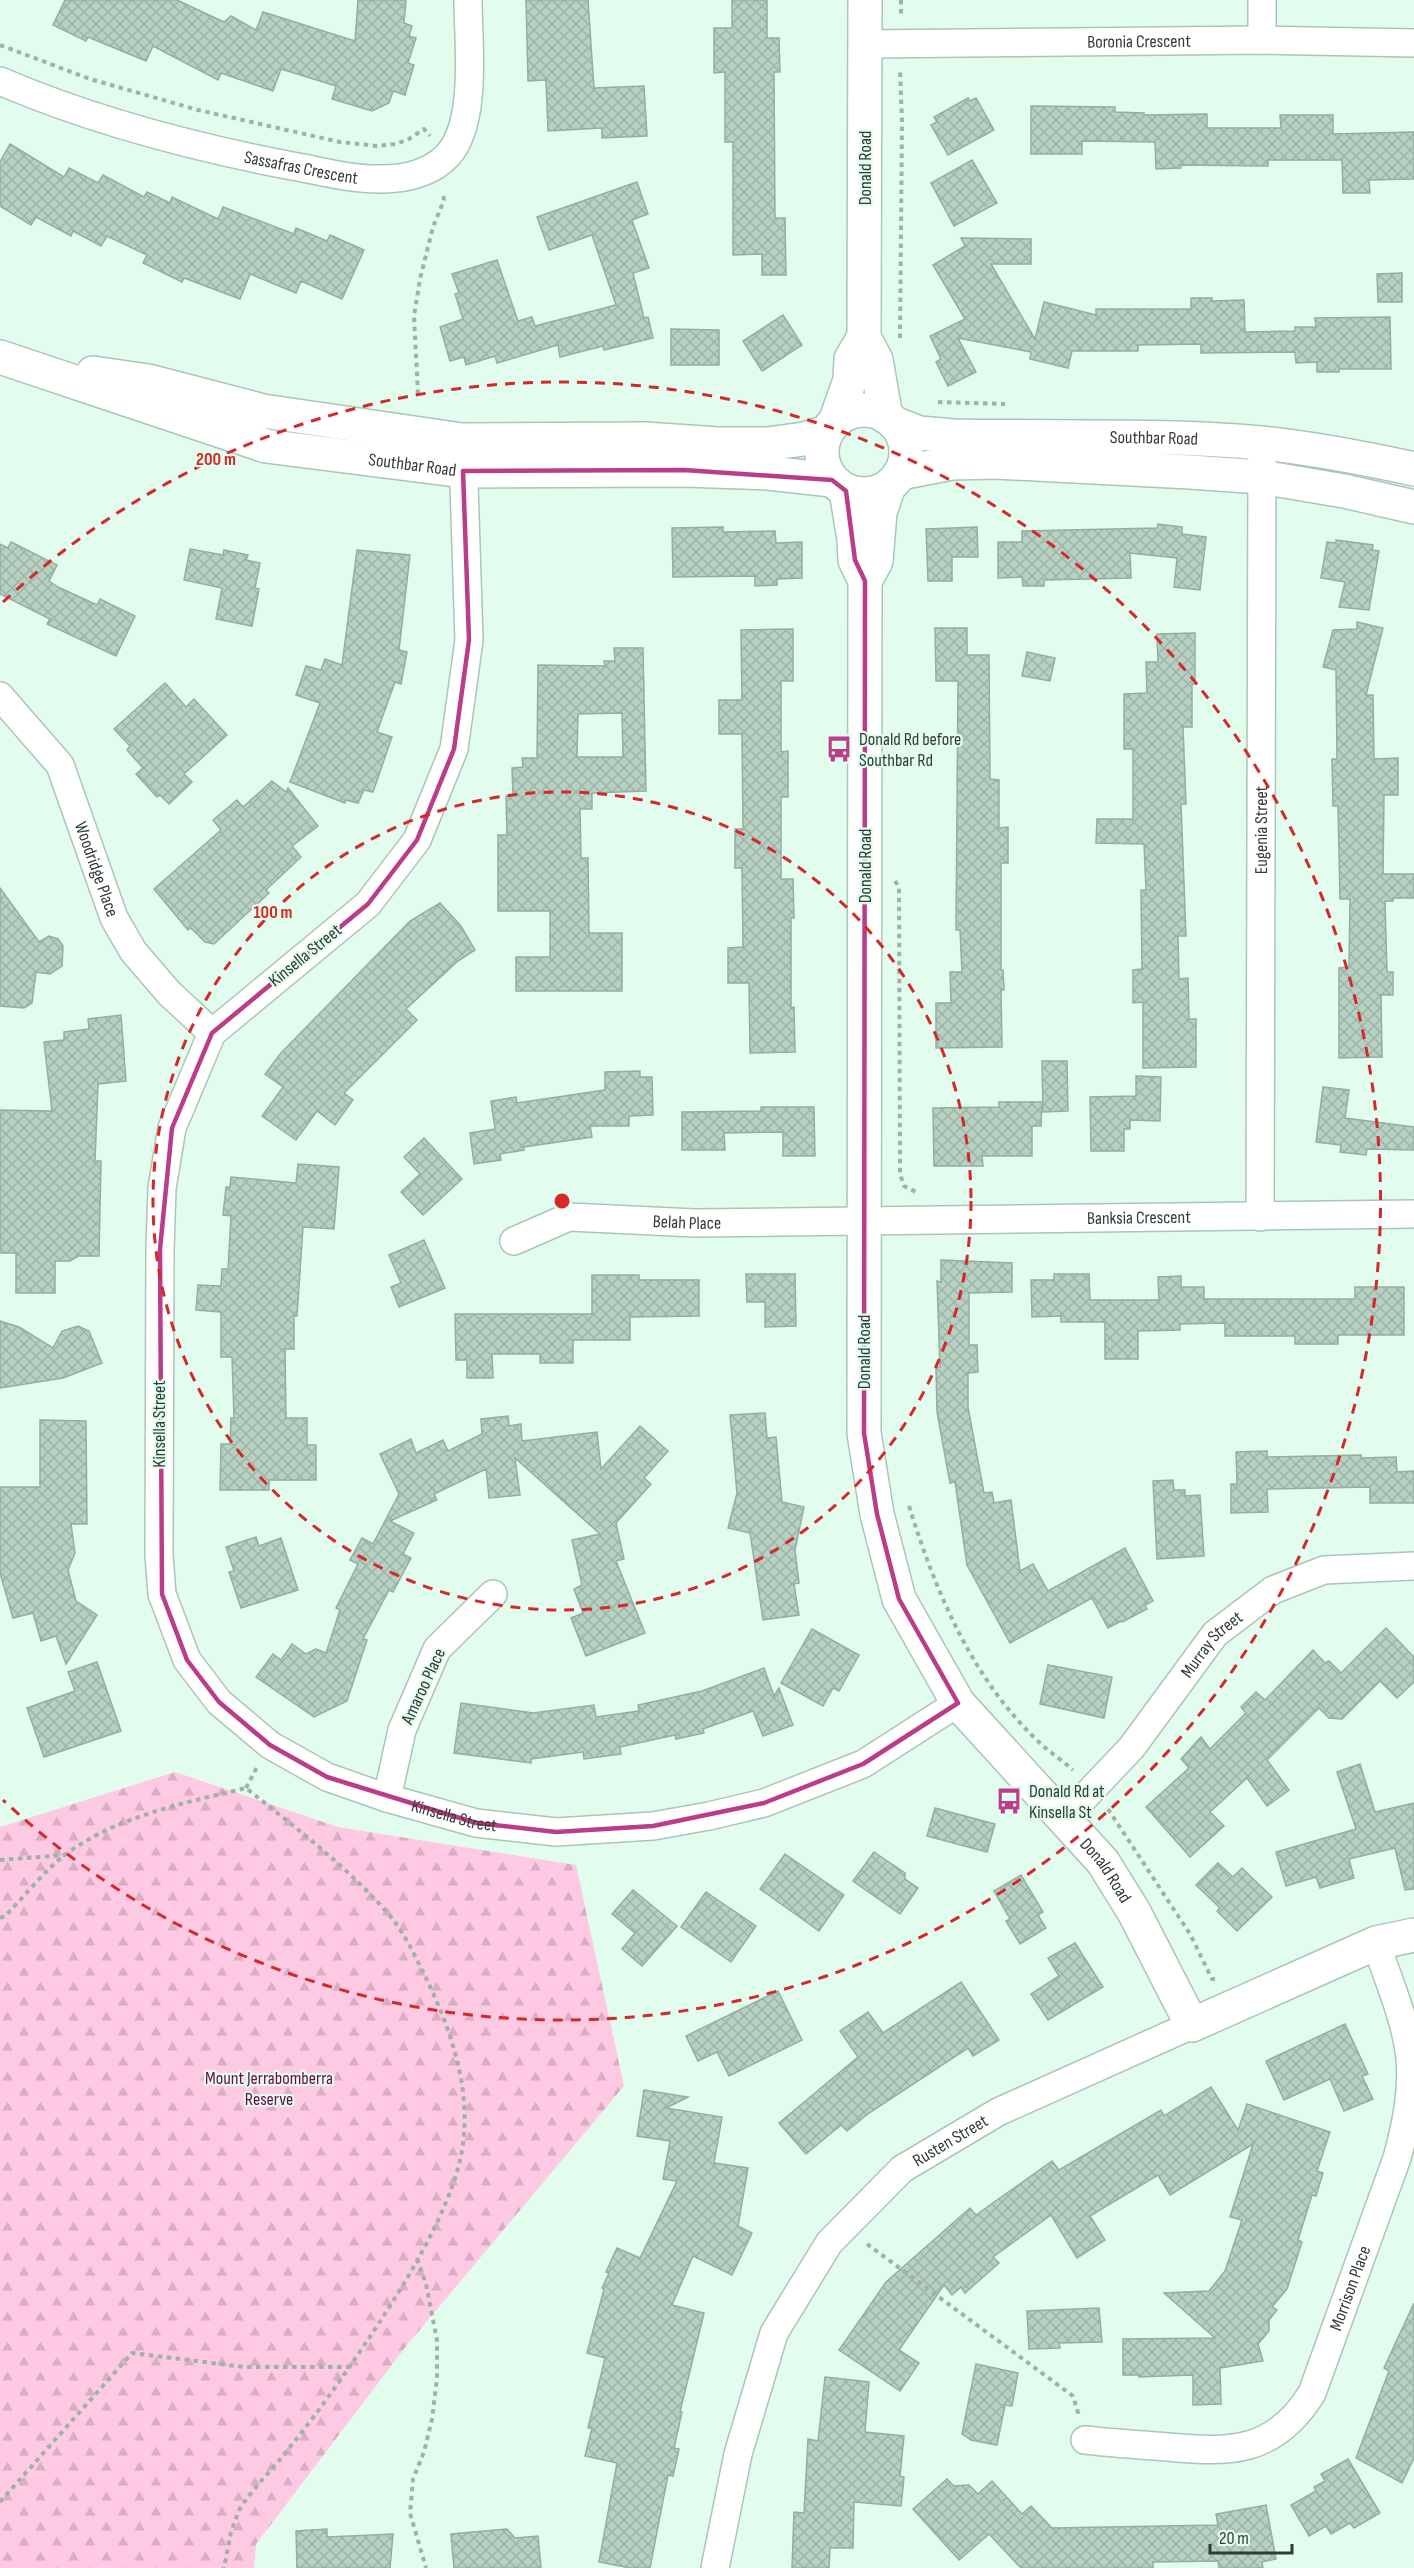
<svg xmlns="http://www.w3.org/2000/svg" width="1414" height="2568" font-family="'Sofia Sans Condensed',sans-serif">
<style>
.forest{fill:url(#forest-firs)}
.building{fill:url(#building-cross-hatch);stroke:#94ae9f;stroke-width:1.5;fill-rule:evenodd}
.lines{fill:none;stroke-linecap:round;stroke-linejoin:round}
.minor-casing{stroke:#abc5b6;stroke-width:30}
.tertiary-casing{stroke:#abc5b6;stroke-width:36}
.secondary-casing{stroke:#abc5b6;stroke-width:36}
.path{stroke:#9eb2a6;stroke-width:4;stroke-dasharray:4.5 4.5;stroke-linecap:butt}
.minor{stroke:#fff;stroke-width:27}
.tertiary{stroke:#fff;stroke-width:33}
.secondary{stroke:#fff;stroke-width:33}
.marked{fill:none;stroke:#bb3c89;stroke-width:4.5;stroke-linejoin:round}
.ring{fill:none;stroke:#d62828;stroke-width:3;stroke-dasharray:10 8}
.labels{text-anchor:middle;stroke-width:4.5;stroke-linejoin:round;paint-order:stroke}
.street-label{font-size:18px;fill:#323c36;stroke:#e2fded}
.poi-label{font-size:18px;fill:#323c36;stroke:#e2fded;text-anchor:start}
.park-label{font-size:18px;fill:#6d094b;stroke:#e2fded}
.centre{fill:#d62828;stroke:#e2fded;stroke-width:3}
.ring-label{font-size:18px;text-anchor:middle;font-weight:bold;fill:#d62828;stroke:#e2fded;stroke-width:4.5;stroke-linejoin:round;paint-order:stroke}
</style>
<defs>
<pattern id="forest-firs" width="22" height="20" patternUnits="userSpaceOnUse" patternTransform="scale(1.5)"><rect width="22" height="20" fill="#fdc9e3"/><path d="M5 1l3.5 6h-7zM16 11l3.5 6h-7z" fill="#d9aec3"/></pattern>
<pattern id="building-cross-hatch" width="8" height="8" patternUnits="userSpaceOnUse" patternTransform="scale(1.5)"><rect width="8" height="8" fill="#b6d1c1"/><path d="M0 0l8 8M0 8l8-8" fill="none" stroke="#9db4a6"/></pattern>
</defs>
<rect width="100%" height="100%" fill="#e2fded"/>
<path class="forest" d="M175 1772 338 1827 576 1865 624 2086 407 2345 256 2544 254 2568H0V1827Z"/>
<g class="building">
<path d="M65 0H177L224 22 231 16 256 30 263 12 355 41 358 0H406L404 23 412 26 409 36 416 38 408 63 414 65 405 95 393 91 389 103 372 111 332 99 336 86 281 69 273 91 221 73 218 80 153 46 146 61 88 37 86 41 53 25Z"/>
<path d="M526 0H588L594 88 644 86 647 136 602 138V128L548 131 546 80 528 81Z"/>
<path d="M732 0H767V38H779L780 72H774L775 218H785L786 275H762V254L733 255V142H725V72L714 73V28H732Z"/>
<path d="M968 98 970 101 976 98 994 130 948 155 931 125 937 122 934 117Z"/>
<path d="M1031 106 1115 107V112L1144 113V115L1207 114V128H1281L1280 115H1333V134L1414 132V179L1369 180 1370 193H1343L1342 160H1268V166L1181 165V168L1156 169 1155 142 1082 141V154H1031Z"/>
<path d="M10 144 64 177 69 168 98 183 103 175 144 197 147 192 170 203 172 197 218 219 223 207 294 234 296 228 327 241 330 235 364 250 342 299 301 281 296 293 250 274 240 299 184 278 182 282 143 263 147 255 107 236 101 246 73 231 71 236 36 217 31 225 0 206V162Z"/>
<path d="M972 160 997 203 954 226 931 183Z"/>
<path d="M637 182 648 214 632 220 649 268 633 273 644 318 648 317 653 338 604 350 603 346 560 357 558 345 497 363 495 356 466 365 464 357 450 361 440 327 463 319 455 294 459 293 452 274 497 260 518 321 532 317 535 326 616 305 592 235 549 250 537 217Z"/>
<path d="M961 238 1031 239V264H991L1035 339 1044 302 1096 315V309H1191V298H1212V301L1244 300 1245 332 1295 331V327H1316L1315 318 1390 317 1391 369H1339V372H1317V362L1296 363 1295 352 1201 353V344L1138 345V351H1072L1068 368 1030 359 1031 352 958 338 976 372 948 386 936 362 941 359 930 336 965 319 933 265 965 246Z"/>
<path d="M1402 273V302H1378L1377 274Z"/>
<path d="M783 315 802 345 762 371 743 341Z"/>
<path d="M671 329 719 330V365H671Z"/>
<path d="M1158 524 1182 527V534L1206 537 1200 590 1174 587 1177 558 1130 553 1131 578 1044 580V586H1023L1022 577 998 578V542H1022V531L1157 528Z"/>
<path d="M723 527V532L775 531 776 543 802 542V578L777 579V585L755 586V576L673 577 672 528Z"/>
<path d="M977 527 978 557H952V581H928L926 529Z"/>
<path d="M1336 540 1373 545 1372 550 1379 551 1369 610 1339 607 1345 582 1321 578 1327 542 1336 543Z"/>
<path d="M11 542 57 565 49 581 58 587 97 605 100 599 135 616 116 656 47 624 50 619 0 594V544L8 548Z"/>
<path d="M190 549 223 555 224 550 248 555 246 560 260 563 255 588 259 589 252 626 216 619 222 588 184 580Z"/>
<path d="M357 550 410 555 399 650 407 652 401 684 395 682 377 732 392 737 373 792 364 790 358 803 346 800 345 803 290 782 320 703 296 695 306 666 321 670 325 659 342 665Z"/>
<path d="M1357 622 1383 628 1366 695H1373L1374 759 1398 758V795H1384L1383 874H1414V898H1393V901H1385L1387 972H1393V995H1381L1382 1057 1339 1058V968L1349 967 1350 899H1340L1338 806H1333L1332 759H1337L1336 670 1323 667 1333 630 1357 629Z"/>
<path d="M935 628H967V655H989L990 779 999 780V828L1008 827V863H1001V970H1003L1004 990H1001L1002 1047 936 1048V1003H951L950 972H962L960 930H956L958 681H936Z"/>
<path d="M793 629V681H781V752L788 751V797H781V879H793L794 918H791V1008L794 1007 795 1052 750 1053 749 983H728V948L743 947 742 868H735V829H743L742 734H719V700H742L741 630Z"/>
<path d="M1195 633V684H1192V727H1183L1186 804H1181L1186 936H1178L1179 979 1188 978 1189 1019H1196V1067L1143 1068V1002L1133 1003V970L1142 969 1141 890H1146L1144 844 1096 843 1097 819H1133V749H1124V694L1147 693 1146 662H1158L1157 634Z"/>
<path d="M614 648H643L646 791 592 793V809H580L581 858H588L589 933H622V991H516V957H550V911H498V835H507L506 796H513L512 768 523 767 522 758H537L538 665 605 666 604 661H615ZM622 713 623 757H577L578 714Z"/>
<path d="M1027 652 1055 658 1050 681 1022 676Z"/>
<path d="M165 683 186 707 194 699 227 735 184 774 192 782 169 804 160 795 157 797 136 774 143 768 127 750 130 746 114 729Z"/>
<path d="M272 781 286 792 288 788 318 826 292 846 301 857 266 890 269 893 214 944 205 942 191 928 188 930 154 889 221 830 213 820 237 800 243 807Z"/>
<path d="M0 888 39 942 49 936 58 939 63 946 62 966 50 974 36 972 32 1003 24 1008 0 1006Z"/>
<path d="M440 903 461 926 475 950 458 961 406 1009 417 1020 344 1093 353 1100 335 1125 317 1111 296 1140 262 1116 283 1087 265 1074 281 1053 410 921Z"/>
<path d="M121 1015 126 1081 98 1084 95 1161H101L99 1256H78L70 1261H55V1293H16V1253H0V1110L52 1111 44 1042 64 1040V1032L89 1029 88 1019Z"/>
<path d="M1042 1061H1067L1068 1111 1043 1112Z"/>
<path d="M640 1071V1077H652L653 1115 629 1116V1126H590L592 1137 524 1147V1150L500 1154 501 1160 474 1164 470 1133 495 1129 491 1101 516 1097 517 1103 605 1090V1072Z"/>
<path d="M1136 1076 1161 1077 1160 1121 1130 1120V1129H1124V1151H1091L1090 1097 1136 1096Z"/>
<path d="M1323 1087 1349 1090 1345 1118 1414 1127V1150L1367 1149 1366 1155 1340 1152 1341 1145 1316 1142Z"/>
<path d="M999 1102H1042L1041 1126H1032V1156H982L983 1166H934L933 1108 999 1107Z"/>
<path d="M761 1107H814L815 1156H783V1132L724 1133 725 1150H682V1112L761 1111Z"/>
<path d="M424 1138 462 1179 423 1215 401 1192 420 1174 404 1157Z"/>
<path d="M298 1164 339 1167 334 1229 303 1227 297 1316H294V1349H285L286 1418H307V1445H316V1480H269V1490H220L221 1444H230L231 1418H234L232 1357H221V1312L196 1310 198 1285 221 1286 222 1269H228L231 1216 223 1215 226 1187H230L231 1177 296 1183Z"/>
<path d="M424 1240 445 1288 399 1307 391 1287 401 1283 389 1255Z"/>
<path d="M941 1260 1012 1263V1292L969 1293V1345H977L978 1372 968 1373V1407L984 1493 992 1492 994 1503 1011 1500 1020 1571 1033 1564 1048 1591 1125 1548 1153 1601 1145 1605 1147 1609 1122 1622 1121 1621 1108 1628 1092 1598 1010 1643 967 1565 955 1482 950 1483 937 1412 936 1368 940 1367 937 1281 941 1282Z"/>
<path d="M746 1274H795L796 1326 765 1327V1302H747Z"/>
<path d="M1054 1274H1089L1090 1300H1159L1158 1277 1181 1276V1287H1204V1299H1355V1287H1404V1335H1338V1344H1295V1336H1225V1323L1180 1324V1330L1138 1331V1359H1105V1322H1061V1316L1032 1317 1031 1280H1054Z"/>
<path d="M592 1275H639V1280H699V1316L630 1317V1340H573V1363H540V1354H492L493 1378H467V1360H456L455 1314H592Z"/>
<path d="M0 1321 19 1327 53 1348 62 1331 78 1326 89 1331 102 1363 63 1378 0 1388Z"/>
<path d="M765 1413 767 1438 776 1437 782 1502 804 1507 795 1550 799 1583 794 1584 799 1615 763 1620 750 1533 728 1528 737 1493 730 1415Z"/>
<path d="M508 1416 509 1426 521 1424 522 1441 597 1432 601 1469 640 1426 668 1451 644 1478 651 1484 616 1523 624 1559 616 1561 645 1633 586 1656 571 1618 583 1613 574 1589 582 1585 572 1540 600 1534 515 1458 520 1495 489 1498 486 1469 434 1494 437 1500 390 1521 414 1533 403 1554 411 1558 393 1592 389 1590 363 1639 367 1640 347 1701 314 1717 256 1677 273 1654 281 1660 292 1644 306 1654 316 1649 326 1653 340 1610 336 1608 358 1564 350 1560 362 1538 373 1544 399 1494 380 1454 411 1439 416 1453 443 1440 448 1451 482 1434 481 1419Z"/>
<path d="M40 1420 86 1421 87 1524H71L75 1553 68 1570 76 1601 97 1615 66 1664 56 1636 41 1641 33 1613 13 1618 0 1573V1487H40Z"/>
<path d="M1267 1451V1457L1361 1455V1458L1396 1457 1397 1472 1414 1471V1503H1370V1487L1267 1489 1268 1512 1231 1513V1484H1237L1236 1452Z"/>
<path d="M1173 1480 1174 1490H1185V1496L1200 1495 1204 1556 1157 1559 1153 1481Z"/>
<path d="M256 1537 259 1546 281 1538 298 1590 241 1608 229 1572 234 1571 226 1547Z"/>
<path d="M1386 1628 1414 1657V1682L1397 1698 1380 1681 1342 1719 1329 1718 1319 1708 1267 1760 1289 1790 1267 1806 1247 1778 1210 1812 1224 1826 1190 1857 1146 1807 1189 1768 1181 1759 1201 1737 1210 1749 1246 1713 1241 1707 1256 1692 1265 1700 1313 1650 1325 1663 1329 1661 1341 1673Z"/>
<path d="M812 1629 859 1655 839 1691 833 1688 823 1706 781 1683Z"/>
<path d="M97 1662 121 1731 44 1757 27 1708 75 1691 68 1672Z"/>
<path d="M1048 1665 1112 1677 1104 1718 1040 1704Z"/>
<path d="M764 1668 774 1696 779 1688 793 1725 763 1736 753 1711 703 1729 704 1733 676 1739 675 1735 620 1747 621 1754 584 1759 583 1752 531 1759V1763L454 1753 461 1703 533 1713 594 1705 596 1717 639 1711 638 1705 702 1691Z"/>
<path d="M1360 1764 1375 1812 1414 1803V1889L1405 1890 1395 1848 1349 1859 1354 1878 1320 1888 1316 1877 1286 1886 1276 1852 1356 1829 1337 1772Z"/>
<path d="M935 1808 995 1824 987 1852 927 1836Z"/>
<path d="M874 1852 905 1873V1879L918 1888 900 1914 853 1881Z"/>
<path d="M785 1854 844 1895 819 1931 760 1889Z"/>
<path d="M1218 1863 1233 1877 1242 1868 1272 1897 1237 1931 1217 1911 1220 1908 1196 1885Z"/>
<path d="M1021 1875 1043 1912 1038 1915 1046 1928 1020 1944 1006 1921 1010 1919 994 1891Z"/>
<path d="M633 1890 677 1926 642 1966 622 1949 635 1933 612 1914Z"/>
<path d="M706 1892 756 1926 731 1962 681 1927Z"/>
<path d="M1075 1943 1103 1987 1048 2020 1031 1994 1059 1976 1048 1958Z"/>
<path d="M961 1982 999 2040 973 2056 968 2048 869 2113 847 2131 841 2125 806 2154 779 2123 858 2057 840 2031 868 2012 883 2033Z"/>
<path d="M778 1991 802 2040 729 2076 717 2052 698 2061 686 2036Z"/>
<path d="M1345 2024 1368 2074 1362 2076 1373 2099 1344 2111 1330 2079 1284 2100 1266 2061Z"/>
<path d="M1211 2087 1238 2130 1247 2104 1330 2132 1317 2171 1323 2173 1316 2196 1312 2195 1298 2240 1302 2242 1287 2289 1272 2307 1277 2310 1269 2320V2331L1258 2344 1263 2361 1220 2368 1221 2404 1193 2405V2375L1139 2377V2375H1123V2339L1215 2338 1164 2293 1209 2291 1225 2271 1242 2220 1230 2217 1253 2144 1170 2195 1158 2175 1090 2216 1105 2240 1077 2258 1051 2215 993 2257 999 2263 965 2293 961 2287 952 2295 944 2285 899 2350 919 2363 900 2391 839 2350 886 2282 970 2208 976 2215 1052 2161 1059 2170 1161 2110 1164 2116Z"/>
<path d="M644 2090 688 2097 666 2108 722 2117 714 2163 748 2168 738 2226 752 2233 732 2275 693 2256 672 2305 704 2313 680 2412H682L674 2448 679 2449 673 2476 668 2475 650 2568H630L599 2562 617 2463 585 2456 592 2428H588L605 2358 587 2353 604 2289 602 2288 609 2273 606 2272 617 2248 640 2258 677 2181 663 2179 670 2141 637 2136Z"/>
<path d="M1414 2303V2458L1402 2483 1356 2458 1389 2371 1384 2368Z"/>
<path d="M1099 2308 1102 2342 1059 2343 1060 2348 1029 2349 1027 2311Z"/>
<path d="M976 2364 1018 2373 1012 2406 1005 2405 997 2445 971 2440 962 2434Z"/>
<path d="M825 2377 869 2382 865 2432 904 2436 900 2476 904 2477 901 2506 854 2502 853 2548H830L829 2568H792L794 2512 804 2513 808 2439 818 2441Z"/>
<path d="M1348 2459 1380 2513 1354 2528 1350 2523 1331 2534 1326 2526 1309 2536 1291 2505 1316 2491 1314 2487 1325 2481 1321 2474Z"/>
<path d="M947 2479 954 2486 969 2485 978 2494 992 2481 1022 2514 1031 2506 1052 2528 1218 2525 1216 2514 1266 2505 1276 2559 1262 2562 1263 2568H1219L1218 2561 1153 2562V2568H1021L989 2534 959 2560 913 2509Z"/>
<path d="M327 2529V2537L393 2534 390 2568H297L296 2531Z"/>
<path d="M507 2529 515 2538 538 2536 541 2568H454L451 2534Z"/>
</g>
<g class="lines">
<g class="minor-casing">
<g id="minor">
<path d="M1262 0V40"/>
<path id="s1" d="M865 44 1262 40 1414 43"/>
<path id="s2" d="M0 81C93 121 193 147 292 166 321 171 352 180 382 179 405 179 432 173 448 155 478 122 468 42 468 0"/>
<path id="s3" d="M463 452 469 640 454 749 417 840 368 904 212 1033 172 1128 162 1188 160 1249 159 1555 162 1594 187 1660 219 1702 270 1745 327 1777 387 1798 476 1823 556 1832 653 1826 709 1816 764 1803 863 1764 958 1703"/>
<path id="s4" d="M0 696 60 765 114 918 133 951 169 993 212 1033"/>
<path id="s5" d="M1260 1217 1262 459"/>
<path id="s6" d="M514 1241 569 1217 695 1223 1414 1214"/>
<path d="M387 1798 402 1730 437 1649 493 1594"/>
<path id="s7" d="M1065 1818 1132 1747 1215 1634 1273 1590 1324 1570 1414 1566"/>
<path id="s8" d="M1085 2440C1113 2443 1140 2445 1168 2447 1231 2453 1275 2453 1312 2393L1397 2158C1406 2125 1413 2093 1410 2058 1406 2019 1388 1980 1376 1943"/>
<path id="s9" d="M715 2568 738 2454 774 2333 829 2243 902 2169 998 2112 1192 2025"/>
</g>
</g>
<g class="tertiary-casing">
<g id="tertiary">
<path d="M865 0 864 337 876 360 886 417"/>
<path d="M835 422 850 380 851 359 864 337"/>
<path id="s10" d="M846 491 854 539 855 560 865 581 864 1433 877 1514 899 1599 958 1703 1103 1862 1134 1912 1192 2025 1376 1943 1414 1935"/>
<path d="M865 581 876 561 880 512 889 486"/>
</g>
</g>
<g class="secondary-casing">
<g id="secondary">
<path id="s11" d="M0 357 266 446 463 471 684 470 768 473 832 480"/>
<path d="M93 373 148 381 263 411 462 440 645 439 718 444H767L804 439 827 432"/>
<circle cx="864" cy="452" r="42"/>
<path id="s12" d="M894 423 919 433 954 436C1056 438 1159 434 1261 443 1312 448 1363 458 1414 469"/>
<path d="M900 473 952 463 995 462 1190 472 1261 477 1344 491 1414 507"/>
</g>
</g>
<g class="path">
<path d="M901 0V17"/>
<path d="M0 45 90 79 198 110 340 142 377 146 396 144 409 139 424 129 430 136"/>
<path d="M900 338 902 122 900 69"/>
<path d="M418 394 414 316 420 279 433 227 444 200 443 193"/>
<path d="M938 402 1005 404"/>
<path d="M895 881 899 887 900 1174 904 1186 916 1192"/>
<path d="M909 1506C936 1593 973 1681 1041 1744 1051 1753 1063 1761 1073 1770"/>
<path d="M246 1788 257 1767"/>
<path d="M1108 1809 1190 1934 1212 1979H1218"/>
<path d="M0 1860 65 1855"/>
<path d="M0 1918 5 1916C24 1897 45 1870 66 1854 118 1816 184 1803 246 1788 297 1829 348 1867 391 1917 405 1934 415 1956 425 1976 456 2040 479 2110 454 2181 434 2241 386 2314 350 2366 327 2400 302 2433 276 2464 263 2479 250 2493 239 2510L231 2532 224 2568"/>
<path d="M867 2244 1073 2396 1079 2416"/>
<path d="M417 2259 426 2284 437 2340V2378L432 2419 424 2452 413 2479 410 2513 426 2568"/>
<path d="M0 2502 132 2353 244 2367H349"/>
</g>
<use href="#minor" class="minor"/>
<use href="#tertiary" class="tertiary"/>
<use href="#secondary" class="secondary"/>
</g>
<path class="marked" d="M684 470 832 480 846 491 855 560 865 581 864 1433 877 1514 899 1599 958 1703 863 1764 764 1803 653 1826 556 1832 476 1823 327 1777 270 1745 219 1702 187 1660 162 1594 160 1249 172 1128 212 1033 368 904 417 840 454 749 469 640 463 471Z"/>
<g class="ring">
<circle cx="562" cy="1201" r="409"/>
<path d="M3 602A819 819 0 1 1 3 1800"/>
</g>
<defs>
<g id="bus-bare" transform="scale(2.07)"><path d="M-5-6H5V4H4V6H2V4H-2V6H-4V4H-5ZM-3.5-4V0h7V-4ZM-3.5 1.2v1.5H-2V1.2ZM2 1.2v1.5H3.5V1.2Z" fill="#bb3c89" stroke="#e2fded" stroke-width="2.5" paint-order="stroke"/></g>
</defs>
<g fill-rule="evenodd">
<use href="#bus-bare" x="839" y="749"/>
<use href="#bus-bare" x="1009" y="1801"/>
</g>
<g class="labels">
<g class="street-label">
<text dy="6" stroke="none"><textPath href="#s1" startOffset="274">Boronia Crescent</textPath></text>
<text dy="6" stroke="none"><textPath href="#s2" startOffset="314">Sassafras Crescent</textPath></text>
<text transform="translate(865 168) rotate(-90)" y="6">Donald Road</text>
<text dy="6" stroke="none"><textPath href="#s12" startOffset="262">Southbar Road</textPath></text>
<text dy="6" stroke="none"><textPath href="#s11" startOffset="428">Southbar Road</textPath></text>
<text dy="6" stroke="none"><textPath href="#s5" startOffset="387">Eugenia Street</textPath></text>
<text transform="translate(865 866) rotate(-90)" y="6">Donald Road</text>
<text dy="6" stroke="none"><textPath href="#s4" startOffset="202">Woodridge Place</textPath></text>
<text transform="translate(305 955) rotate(-39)" y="6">Kinsella Street</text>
<text dy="6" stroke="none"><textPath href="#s6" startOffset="630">Banksia Crescent</textPath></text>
<text dy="6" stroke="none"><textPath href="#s6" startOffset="178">Belah Place</textPath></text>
<text transform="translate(864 1352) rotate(-90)" y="6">Donald Road</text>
<text transform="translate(159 1424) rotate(-90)" y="6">Kinsella Street</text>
<text dy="6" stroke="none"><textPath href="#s7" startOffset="228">Murray Street</textPath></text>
<text transform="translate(423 1686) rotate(-65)" y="6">Amaroo Place</text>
<text dy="6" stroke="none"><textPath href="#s3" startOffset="1638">Kinsella Street</textPath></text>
<text dy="6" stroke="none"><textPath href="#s10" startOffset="1458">Donald Road</textPath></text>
<text dy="6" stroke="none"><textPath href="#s9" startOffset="508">Rusten Street</textPath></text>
<text dy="6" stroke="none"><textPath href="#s8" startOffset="360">Morrison Place</textPath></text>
</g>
<g class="poi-label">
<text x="859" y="745">Donald Rd before<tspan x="859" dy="21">Southbar Rd</tspan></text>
<text x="1029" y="1797">Donald Rd at<tspan x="1029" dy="21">Kinsella St</tspan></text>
</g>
<g class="park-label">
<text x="269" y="2084">Mount Jerrabomberra<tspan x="269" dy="21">Reserve</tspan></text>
</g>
</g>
<circle cx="562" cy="1201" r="9" class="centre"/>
<g class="ring-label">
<text x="216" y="465">200 m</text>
<text x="273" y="918">100 m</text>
</g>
<path d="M1210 2544v9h82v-9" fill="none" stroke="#323c36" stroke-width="3"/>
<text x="1219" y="2544" font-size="18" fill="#323c36" stroke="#e2fded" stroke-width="4.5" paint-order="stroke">20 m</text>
</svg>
